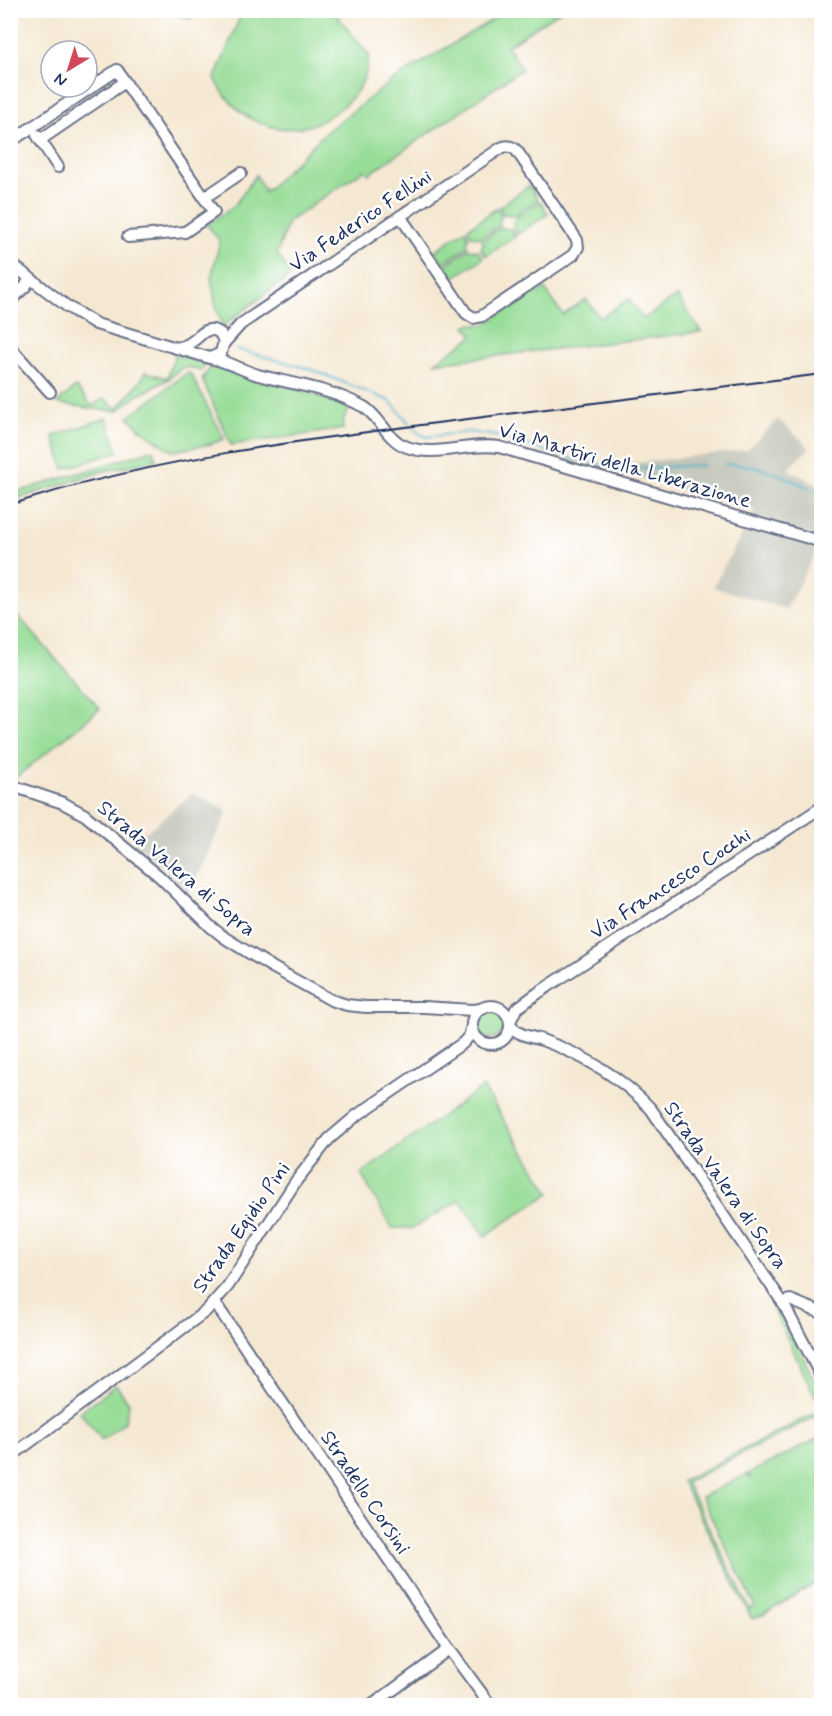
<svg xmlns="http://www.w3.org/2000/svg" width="832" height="1716" font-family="Mynerve,sans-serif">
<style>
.industrial{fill:#c3c6b9}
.green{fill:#97dd97;stroke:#59867a;stroke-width:1.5}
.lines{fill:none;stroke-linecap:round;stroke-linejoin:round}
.stream{stroke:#4db3cb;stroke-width:2}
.minor-casing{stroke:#677087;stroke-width:14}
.minor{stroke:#fff;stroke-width:10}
.rail{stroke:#1b2f5e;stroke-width:2}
.labels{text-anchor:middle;stroke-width:5;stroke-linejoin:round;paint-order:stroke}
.street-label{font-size:21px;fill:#1b2f5e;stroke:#fff}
</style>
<rect width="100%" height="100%" fill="#fff"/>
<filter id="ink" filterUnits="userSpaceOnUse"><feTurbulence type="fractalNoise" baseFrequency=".0167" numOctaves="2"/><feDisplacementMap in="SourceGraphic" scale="12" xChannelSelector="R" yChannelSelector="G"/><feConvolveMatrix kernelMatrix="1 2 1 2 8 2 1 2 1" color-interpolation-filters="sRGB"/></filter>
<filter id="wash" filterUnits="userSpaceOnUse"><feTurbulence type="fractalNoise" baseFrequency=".008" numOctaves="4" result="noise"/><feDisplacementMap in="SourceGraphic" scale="24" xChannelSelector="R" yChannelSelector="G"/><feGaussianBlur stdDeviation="1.35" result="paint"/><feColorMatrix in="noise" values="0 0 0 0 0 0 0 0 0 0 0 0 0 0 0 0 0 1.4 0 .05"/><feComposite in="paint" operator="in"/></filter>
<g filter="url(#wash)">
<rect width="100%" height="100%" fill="#f5e8d2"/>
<g class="industrial">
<path d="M778 419 810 448 788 469 822 487 821 542 786 609 713 587 755 510 602 467 747 450Z"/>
<path d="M193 793 228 811 187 897 166 869 133 843Z"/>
</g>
<g class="green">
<path d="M508 10 560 11 507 46 522 69 369 174 364 170 288 222 277 254 291 275 223 326 216 308 211 278 220 241 207 225 234 206 256 175 265 192 326 132 393 80Z"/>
<path d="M171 11H201L189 19Z"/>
<path d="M245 11H333L369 55C367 80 357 95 338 110 295 145 238 129 215 78L240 17Z"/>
<path d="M529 186 538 199 514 216 504 214 499 207Z"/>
<path d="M540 201 548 214 518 234 513 227 515 218Z"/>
<path d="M497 208 502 215 500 219V225L481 238 472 236 467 229Z"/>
<path d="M502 227 505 229H511L516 236 486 256 481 249 483 244V240Z"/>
<path d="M465 230 469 237 467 243 468 247 443 263 435 251Z"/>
<path d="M469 249 479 251 483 258 453 278 445 265Z"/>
<path d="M544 288 563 315 586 299 600 318 629 299 643 319 677 296 701 332 434 363 473 336 466 326 470 324 484 325 532 293H538Z"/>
<path d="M175 354 205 364 201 371 189 367 182 368 167 380 137 396 117 411C111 411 60 405 57 403L76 387 92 406 104 398 117 409 142 379 145 372 167 378Z"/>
<path d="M213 364 224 365 351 407 344 418 343 429 231 445 202 379Z"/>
<path d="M187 373 191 374 224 439 211 444 174 451 169 449 139 428 129 417Z"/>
<path d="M107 418 118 452 64 469 53 436Z"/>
<path d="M153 450 156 460 104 471 11 501V494Z"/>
<path d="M10 607 100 709 14 779 10 778Z"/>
<circle cx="491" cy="1025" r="13"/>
<path d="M483 1087 550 1193 485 1236 460 1200 413 1228H392L361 1174Z"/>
<path d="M779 1306 821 1395V1408L773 1309Z"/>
<path d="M116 1385 129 1403 125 1422 102 1440 80 1412Z"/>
<path d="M821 1410V1414L686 1482 750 1609 755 1606 701 1497 747 1474 749 1478H751L749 1473 821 1437V1580L764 1614 752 1619 682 1481Z"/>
</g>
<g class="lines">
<g class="stream">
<path d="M236 349 310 369 390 401 410 424"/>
<path d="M414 429 420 434 427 437 469 432 497 436 585 463 649 468 703 465"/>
<path d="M725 464C760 463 790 479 822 494"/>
</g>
</g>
</g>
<g filter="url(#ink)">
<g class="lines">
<g class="minor-casing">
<g id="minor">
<path d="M37 135 58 167"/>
<path d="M40 140 125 82 214 212 185 232 128 237"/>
<path d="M10 142 117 70 125 82"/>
<path d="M204 198 241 173"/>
<path d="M10 263 68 307 96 324 210 358 221 353 224 341 220 333C205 324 202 336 190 343 186 346 180 347 176 348"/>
<path d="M10 301 25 287 30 278"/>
<path d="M224 343 241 324 501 148C507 145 512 146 517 151L577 240 578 247 573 255 482 316 474 318 466 313 400 216"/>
<path d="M10 347 50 392"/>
<path d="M210 358C227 361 242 370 258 375 292 384 332 389 364 407 381 418 387 440 407 447 436 458 469 442 499 447L822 542"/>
<path d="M10 785 63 803 85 815 159 876 211 927 225 938 272 967 331 1000 347 1005 366 1007H424L472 1010 482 1009"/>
<circle cx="491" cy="1025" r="19"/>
<path d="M510 1022 516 1009 538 993 822 807"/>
<path d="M510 1024C517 1036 530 1036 542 1040 583 1055 621 1077 651 1109L783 1303 822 1378"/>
<path d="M215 1303 449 1649 488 1702"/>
<path d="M783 1303 790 1300 822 1313"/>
<path d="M10 1457 206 1311 228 1286 296 1181 329 1139 356 1116 463 1043 469 1036 472 1026"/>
<path d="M371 1706 449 1649"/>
</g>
</g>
<use href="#minor" class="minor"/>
<path class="rail" d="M10 505C147 460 288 442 429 424 560 407 691 391 822 374"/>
</g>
</g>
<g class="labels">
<g class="street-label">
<text transform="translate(360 220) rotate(-34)" y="7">Via Federico Fellini</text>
<text transform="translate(625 465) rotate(16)" y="7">Via Martiri della Liberazione</text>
<text transform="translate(177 868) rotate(40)" y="7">Strada Valera di Sopra</text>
<text transform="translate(670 883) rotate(-33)" y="7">Via Francesco Cocchi</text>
<text transform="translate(726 1185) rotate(55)" y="7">Strada Valera di Sopra</text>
<text transform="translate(241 1227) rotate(-55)" y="7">Strada Egidio Pini</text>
<text transform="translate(366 1492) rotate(56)" y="7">Stradello Corsini</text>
</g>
</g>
<rect width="832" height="1716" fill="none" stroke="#fff" stroke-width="36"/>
<g transform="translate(69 69) rotate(218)"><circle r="28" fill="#ffffff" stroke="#a4acbf" stroke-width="1.5"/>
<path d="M0-4.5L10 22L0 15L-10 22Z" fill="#d1495b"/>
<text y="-9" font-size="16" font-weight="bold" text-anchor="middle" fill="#1b2f5e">N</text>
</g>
</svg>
